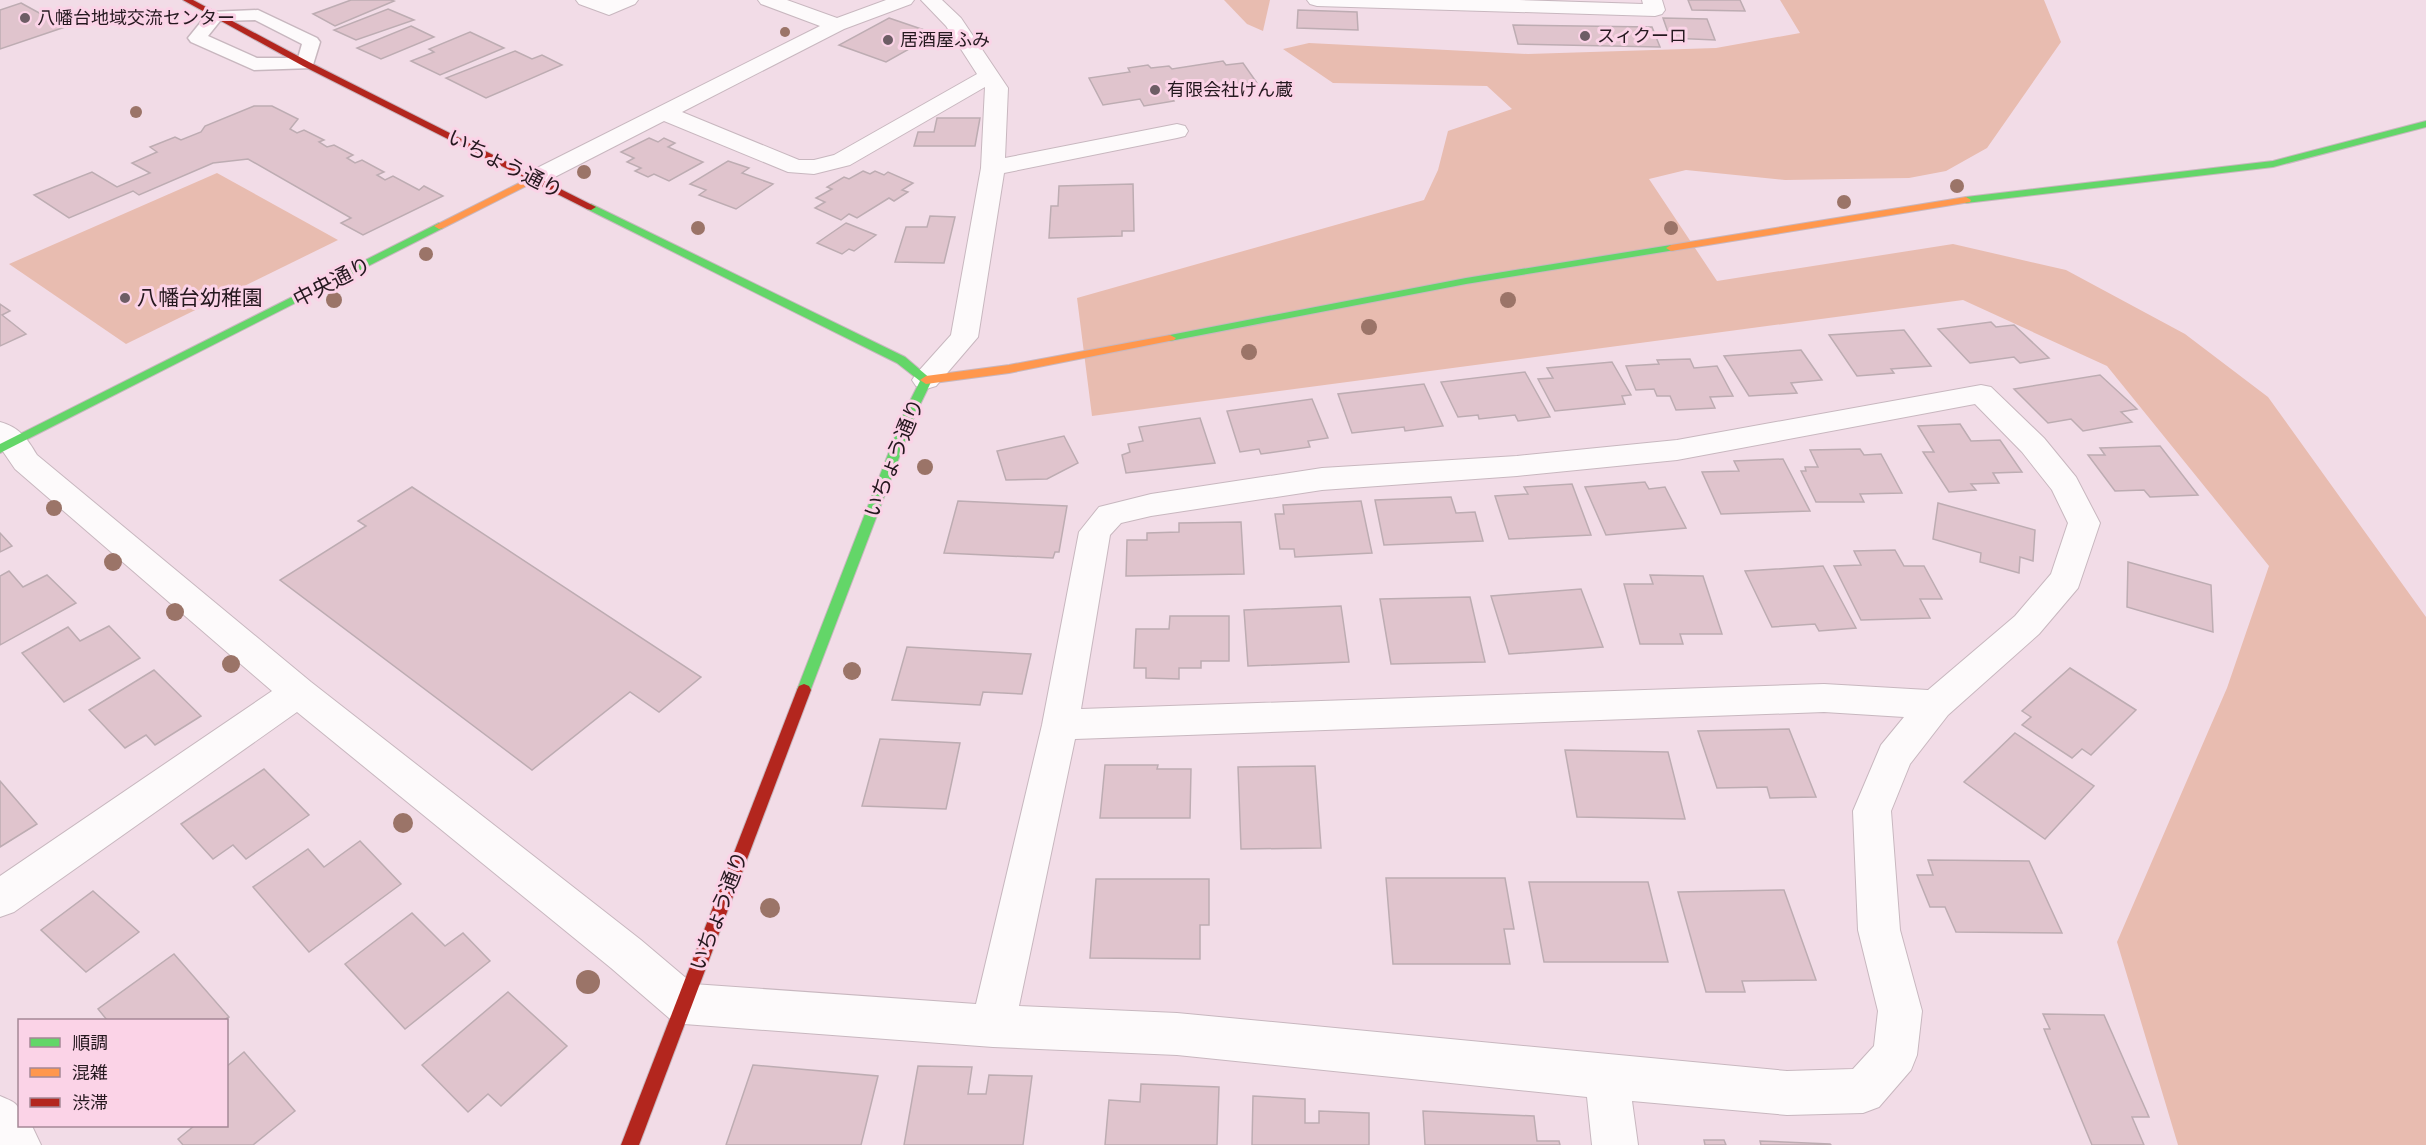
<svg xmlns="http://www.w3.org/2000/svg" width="2426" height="1145" font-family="Spectral,'Noto Sans JP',serif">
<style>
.green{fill:#e8bcb0}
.building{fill:#e0c4cd;stroke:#bdacb2;stroke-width:1.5}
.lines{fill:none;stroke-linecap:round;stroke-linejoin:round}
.lane-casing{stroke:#c8b7bf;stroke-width:3}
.street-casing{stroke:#c8b7bf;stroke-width:2}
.fast-casing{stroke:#c8b7bf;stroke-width:2}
.slow-casing{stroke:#c8b7bf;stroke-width:2}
.jam-casing{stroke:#c8b7bf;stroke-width:2}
.lane{fill:#fdfafb;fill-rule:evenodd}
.street{fill:#fdfafb;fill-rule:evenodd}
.fast{fill:#63d668;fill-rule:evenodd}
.slow{fill:#ff974d;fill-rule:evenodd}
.jam{fill:#b3261e;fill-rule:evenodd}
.tree{fill:#9b7468}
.poi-dot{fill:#6d5d65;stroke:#fbd3e7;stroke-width:2}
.labels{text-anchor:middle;stroke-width:6;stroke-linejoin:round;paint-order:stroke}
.far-poi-label{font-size:18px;fill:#25181f;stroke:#fbd3e7;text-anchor:start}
.street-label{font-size:21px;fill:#25181f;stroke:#fbd3e7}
.poi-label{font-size:21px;fill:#25181f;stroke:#fbd3e7;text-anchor:start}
</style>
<rect width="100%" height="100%" fill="#f2dce7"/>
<g class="green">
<path d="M1224 0H1270L1263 31 1247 24Z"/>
<path d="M1780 0H2044L2061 42 1987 148 1946 171 1909 178 1785 180 1686 170 1649 179 1717 281 1953 244 2066 270 2185 334 2268 397 2426 617V1145H2178L2117 942 2227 688 2269 566 2107 366 1963 300 1092 416 1077 298 1424 200 1438 170 1448 131 1512 109 1487 86 1333 83 1283 49 1309 43 1528 54 1716 48 1800 33Z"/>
<path d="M217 173 338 240 126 344 9 264Z"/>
</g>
<g class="building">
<path d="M351 0H391L394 1 335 26 313 14Z"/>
<path d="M1688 0H1740L1745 11 1692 10Z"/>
<path d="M21 3 65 27 0 49V10Z"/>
<path d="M388 9 414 20 356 40 334 30Z"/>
<path d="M1298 10 1357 12 1358 30 1297 28Z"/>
<path d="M889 18 936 34 886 62 839 45Z"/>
<path d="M1663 18 1707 19 1715 40 1670 38Z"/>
<path d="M1513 25 1652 27 1660 47 1518 44Z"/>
<path d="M411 26 434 37 381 59 357 48Z"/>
<path d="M470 32 504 48 440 75 411 61 434 52 429 49Z"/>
<path d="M515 51 532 59 542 55 562 65 486 98 446 78Z"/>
<path d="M1223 61 1226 65 1243 63 1257 83 1171 96 1174 101 1144 106 1140 99 1103 105 1089 78 1130 72 1128 68 1148 65 1151 68 1169 66 1172 69Z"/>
<path d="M254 106H272L298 119 290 129 297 133 304 130 324 140 319 142 327 147 334 145 353 155 347 158 355 163 362 160 384 172 377 175 385 180 393 176 419 190 424 186 443 196 363 235 341 223 351 218 248 159 213 163 139 195 133 191 69 218 34 195 92 172 117 187 150 173 132 163 157 152 150 147 175 137 181 140 201 132 205 126Z"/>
<path d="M937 118H980L975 146H914L918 132H934Z"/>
<path d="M649 138 658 142 664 138 675 143 668 147 703 162 669 181 654 174 648 177 635 171 641 168 627 162 634 158 621 152Z"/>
<path d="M728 161 749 168 742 173 773 184 736 209 699 195 706 190 690 184Z"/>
<path d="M863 171 870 174 875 171 884 175 888 172 913 183 902 190 908 192 894 201 889 198 857 218 849 214 841 220 815 208 825 202 816 198 832 189 827 187 844 177 849 179Z"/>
<path d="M1133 184 1134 231H1122V236L1049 238 1051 206H1058L1059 186Z"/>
<path d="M930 216 955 217 944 263 895 262 906 227H927Z"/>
<path d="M846 223 876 235 854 251 849 249 842 254 817 243Z"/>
<path d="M0 304 10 311 2 315 26 334 0 346Z"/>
<path d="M1991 322 1996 327 2014 325 2049 358 2020 363 2014 357 1970 363 1938 329Z"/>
<path d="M1904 330 1931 366 1891 369 1894 373 1857 376 1829 335Z"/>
<path d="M1801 350 1822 380 1791 383 1797 393 1749 396 1724 356Z"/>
<path d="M1690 359 1694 368 1717 366 1733 396 1710 397 1715 408 1676 410 1670 396H1657L1654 389 1636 390 1626 366 1659 364 1657 360Z"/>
<path d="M1612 362 1631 395 1622 396 1625 404 1555 411 1538 379 1553 378 1547 368Z"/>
<path d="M1525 372 1550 417 1518 421 1515 415 1479 419 1478 415 1458 417 1441 382Z"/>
<path d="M2100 375 2137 409 2121 412 2132 422 2083 431 2071 419 2048 423 2014 389Z"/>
<path d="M1424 384 1443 426 1405 431 1404 427 1352 433 1338 394Z"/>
<path d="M1312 399 1328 438 1308 441 1310 447 1261 454 1259 449 1240 452 1227 411Z"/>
<path d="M1200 418 1215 463 1126 473 1122 455 1130 452 1128 444 1143 441 1139 427Z"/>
<path d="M1960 424 1971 441 2000 440 2022 472 1993 473 1999 483 1971 484 1976 490 1949 492 1923 452H1934L1918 426Z"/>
<path d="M1064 436 1078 463 1047 479 1006 480 997 451Z"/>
<path d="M2160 446 2198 495 2150 497 2144 490 2115 491 2088 455H2105L2100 448Z"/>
<path d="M1860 449 1864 455 1881 454 1902 493 1860 494 1864 502H1816L1801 471H1806L1805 467H1818L1810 450Z"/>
<path d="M1783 459 1810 511 1721 514 1702 472 1739 471 1734 461Z"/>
<path d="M1645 482 1649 489 1665 487 1686 528 1606 535 1585 487Z"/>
<path d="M1572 484 1591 535 1509 539 1495 496 1528 494 1524 487Z"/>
<path d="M412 487 701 677 659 712 630 692 532 770 280 580 366 526 358 521Z"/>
<path d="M1451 497 1456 513 1475 512 1483 541 1384 545 1375 500Z"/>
<path d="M958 501 1067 506 1059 552H1055L1053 558 944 553Z"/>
<path d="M1361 501 1372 553 1295 557 1294 549H1280L1275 514H1284L1283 505Z"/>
<path d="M1938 503 2035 530 2033 561 2020 557 2019 573 1980 562 1981 553 1933 539Z"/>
<path d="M1241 522 1244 574 1126 576 1127 540H1147V533L1179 532V523Z"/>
<path d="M0 533 12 546 0 552Z"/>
<path d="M1895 550 1904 566H1924L1942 599H1920L1930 618 1861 620 1834 566 1861 565 1854 551Z"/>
<path d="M2128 562 2211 585 2213 632 2127 607Z"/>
<path d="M1823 566 1856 628 1819 631 1815 624 1772 627 1745 571Z"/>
<path d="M9 571 23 587 47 575 76 603 0 645V576Z"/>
<path d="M1650 575 1703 576 1722 634H1680L1683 644H1640L1624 584H1653Z"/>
<path d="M1581 589 1603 647 1509 654 1491 596Z"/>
<path d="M1470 597 1485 662 1391 664 1380 599Z"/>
<path d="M1341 606 1349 662 1248 666 1244 610Z"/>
<path d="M1170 616H1229V661H1201V668H1179V679L1146 678V668H1134L1136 629H1169Z"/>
<path d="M109 626 140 658 64 702 22 653 68 627 80 641Z"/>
<path d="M907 647 1031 654 1022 694 983 692 980 705 892 700Z"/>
<path d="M2070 668 2136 710 2091 755 2082 749 2072 758 2022 725 2031 717 2022 711Z"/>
<path d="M154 670 201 716 155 745 146 735 125 748 89 710Z"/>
<path d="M1789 729 1816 797 1770 798 1767 787 1717 788 1698 731Z"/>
<path d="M2015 733 2094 786 2045 839 1964 782Z"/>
<path d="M880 739 960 743 946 809 862 806Z"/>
<path d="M1565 750 1668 752 1685 819 1577 817Z"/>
<path d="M1105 765H1158L1157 769H1191L1190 818H1100Z"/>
<path d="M1315 766 1321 848 1241 849 1238 767Z"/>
<path d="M264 769 309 815 246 859 233 845 213 859 181 824Z"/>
<path d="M0 781 37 824 0 847Z"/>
<path d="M360 841 401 884 309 952 253 887 308 849 324 867Z"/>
<path d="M1928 860 2029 861 2062 933 1956 932 1945 907H1930L1917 875H1933Z"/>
<path d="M1386 878H1505L1514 929H1504L1510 964H1393Z"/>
<path d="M1096 879H1209V925H1200V959L1090 958Z"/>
<path d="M1529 882H1648L1668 962H1544Z"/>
<path d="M1784 890 1816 980 1742 981 1745 992H1706L1678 892Z"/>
<path d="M93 891 139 932 86 972 41 930Z"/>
<path d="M412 913 445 946 463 933 490 961 405 1029 345 964Z"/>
<path d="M174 954 229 1017 224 1020H107L98 1009Z"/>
<path d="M508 992 567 1046 501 1106 488 1094 468 1112 422 1065Z"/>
<path d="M2043 1014 2104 1015 2149 1117H2132L2144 1145H2092L2044 1029H2050Z"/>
<path d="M244 1052 295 1111 253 1145H183L178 1139 194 1126H226V1067Z"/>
<path d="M753 1065 878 1076 861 1145H726Z"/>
<path d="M918 1066 972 1067 968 1094H986L989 1075 1032 1076 1023 1145H904Z"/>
<path d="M1141 1084 1219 1087 1217 1145H1105L1109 1100 1140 1102Z"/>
<path d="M1253 1096 1305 1099V1123H1319V1111L1369 1113V1145H1252Z"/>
<path d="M1423 1111 1534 1116 1537 1141H1559L1560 1145H1425Z"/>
<path d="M1704 1140H1724L1726 1145H1705Z"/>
<path d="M1760 1141 1830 1144 1831 1145H1761Z"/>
</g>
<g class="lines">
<g class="lane-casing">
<path id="lane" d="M258 10 317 38 320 42 312 68 254 70 191 42 188 38 209 12ZM255 20 302 44 298 58H257L208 36 220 21Z"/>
</g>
<g class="street-casing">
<g id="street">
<path d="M576 0H638L635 4 609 15 579 4Z"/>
<path d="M758 0H787L837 18 886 0H914L911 4 844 29 682 112 799 160H814L834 155 977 74 946 26 921 0H942L961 18 1008 88 1005 158 1177 124 1185 126 1188 131 1185 136 1177 138 1004 173 978 337 936 386 926 389 916 386 912 380 916 374 951 335 981 168 985 87 850 165 814 174 788 172 664 121 543 183 535 185 527 183 523 178 527 173 820 26 761 4Z"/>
<path d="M1307 0H1519L1643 4 1642 0H1662L1665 10 1662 14 1655 16 1317 6 1310 4Z"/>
<path d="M1981 385 1991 387 2044 438 2076 477 2100 523 2078 588 2039 634 1948 715 1910 764 1891 811 1900 930 1922 1011 1917 1055 1911 1070 1879 1107 1863 1113 1787 1115 1632 1101 1638 1145H1592L1587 1097 1177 1055 993 1047 684 1024 669 1018 611 968 297 712 14 912 0 917V876L272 691 15 469 0 447V422C19 427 27 438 37 455L311 682 641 940 693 984 976 1004 1042 725 1079 532 1099 507 1151 494 1322 468 1517 456 1677 440ZM1975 404 2022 452 2052 490 2068 523 2051 574 2015 616 1928 690 1824 684 1081 709 1110 535 1121 523 1151 516 1322 490 1517 476 1677 460ZM1824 712 1904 717 1881 745 1853 811 1858 930 1878 1011 1874 1046 1853 1069 1787 1071 1177 1013 1019 1006 1075 739Z"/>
<path d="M0 1096C19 1104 20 1104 20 1126H32L41 1145H0Z"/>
</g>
</g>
<g class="fast-casing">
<g id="fast">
<path d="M2426 121V127L2273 167 1966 203 1961 200 1966 197 2273 161Z"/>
<path d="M591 204 905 357 932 380 916 413 809 694 804 696 799 694 797 690 904 413 920 381 897 363 587 209 586 207Z"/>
<path d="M439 223 443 224V228L0 453V444Z"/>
<path d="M1671 245 1675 246V250L1466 284 1170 341 1164 338 1170 335 1466 278Z"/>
</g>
</g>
<g class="slow-casing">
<g id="slow">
<path d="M535 175 540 178 538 180 443 228 439 229 434 226Z"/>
<path d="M1966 197 1971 200 1970 202 1671 251 1666 248 1671 245Z"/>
<path d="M1170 335 1176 338 1174 340 1009 373 926 384 920 380 926 376 1009 365Z"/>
</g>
</g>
<g class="jam-casing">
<g id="jam">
<path d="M183 0H193L309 62 596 207 591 210 587 209 303 66Z"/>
<path d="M804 684 809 686 811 690 639 1145H621L797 690 799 686Z"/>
</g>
</g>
<use href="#lane" class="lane"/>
<use href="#street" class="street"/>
<use href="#fast" class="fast"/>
<use href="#slow" class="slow"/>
<use href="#jam" class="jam"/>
</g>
<g class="tree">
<circle cx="785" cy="32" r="5"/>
<circle cx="136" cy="112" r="6"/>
<circle cx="584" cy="172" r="7"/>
<circle cx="1957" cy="186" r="7"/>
<circle cx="1844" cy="202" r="7"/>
<circle cx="698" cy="228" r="7"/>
<circle cx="1671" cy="228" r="7"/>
<circle cx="426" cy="254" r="7"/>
<circle cx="334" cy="300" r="8"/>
<circle cx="1508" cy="300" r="8"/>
<circle cx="1369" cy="327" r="8"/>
<circle cx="1249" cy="352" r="8"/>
<circle cx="925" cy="467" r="8"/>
<circle cx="54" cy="508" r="8"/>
<circle cx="113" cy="562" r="9"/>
<circle cx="175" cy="612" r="9"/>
<circle cx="231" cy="664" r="9"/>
<circle cx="852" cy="671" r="9"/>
<circle cx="403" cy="823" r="10"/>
<circle cx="770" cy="908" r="10"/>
<circle cx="588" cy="982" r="12"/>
</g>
<g class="poi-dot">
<circle cx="25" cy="18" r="6"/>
<circle cx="1585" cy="36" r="6"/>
<circle cx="888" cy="40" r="6"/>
<circle cx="1155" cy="90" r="6"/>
<circle cx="125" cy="298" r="6"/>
</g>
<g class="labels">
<g class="far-poi-label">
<text x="37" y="24">八幡台地域交流センター</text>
<text x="1597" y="42">スィクーロ</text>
<text x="900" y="46">居酒屋ふみ</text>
<text x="1167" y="96">有限会社けん蔵</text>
</g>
<g class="street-label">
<text transform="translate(505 164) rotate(27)" y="7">いちょう通り</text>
<text transform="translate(332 282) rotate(-27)" y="7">中央通り</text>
<text transform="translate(894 458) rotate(-68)" y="7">いちょう通り</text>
<text transform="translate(719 911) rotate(-69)" y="7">いちょう通り</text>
</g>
<g class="poi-label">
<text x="137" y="305">八幡台幼稚園</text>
</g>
</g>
<rect x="18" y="1019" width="210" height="108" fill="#fbd3e7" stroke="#a58897" stroke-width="1.5"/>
<rect x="30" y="1038" width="30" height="9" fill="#63d668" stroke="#a58897" stroke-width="1.5"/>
<text x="72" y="1049" font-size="18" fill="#25181f">順調</text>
<rect x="30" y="1068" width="30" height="9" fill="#ff974d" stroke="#a58897" stroke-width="1.5"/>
<text x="72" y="1079" font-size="18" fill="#25181f">混雑</text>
<rect x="30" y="1098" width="30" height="9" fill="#b3261e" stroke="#a58897" stroke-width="1.5"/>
<text x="72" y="1109" font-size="18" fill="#25181f">渋滞</text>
</svg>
